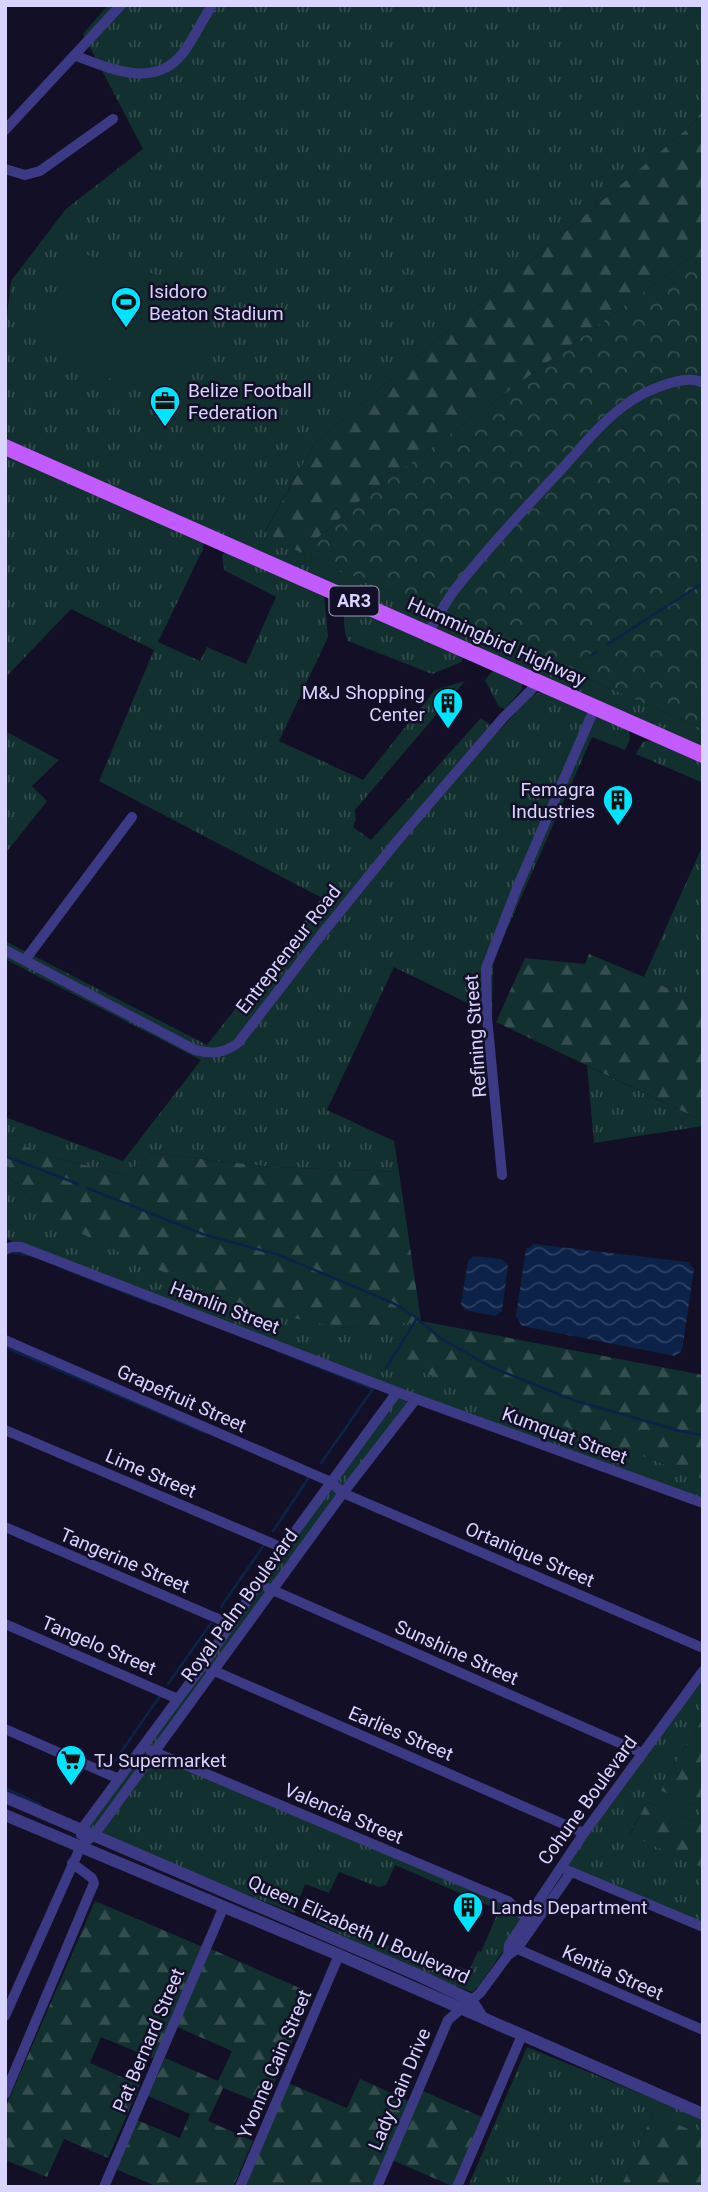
<svg xmlns="http://www.w3.org/2000/svg" width="708" height="2192" font-family="Roboto,sans-serif">
<style>
.grass{fill:url(#grass-tufts)}
.forest{fill:url(#forest-firs)}
.park{fill:url(#park-crowns)}
.garden{fill:#12302f}
.water{fill:url(#water-waves)}
.lines{fill:none;stroke-linecap:round;stroke-linejoin:round}
.stream{stroke:#0c2248;stroke-width:2.5}
.minor{stroke:#3d3a85;stroke-width:10}
.tertiary{stroke:#3d3a85;stroke-width:12}
.primary{stroke:#c25bff;stroke-width:16}
.labels{text-anchor:middle;stroke-width:5;stroke-linejoin:round;paint-order:stroke}
.shield{fill:#130f26;stroke:#9e99be;stroke-width:2}
.shield-label{font-size:18px;font-weight:bold;fill:#d9d4ff}
.poi-label{font-size:19px;fill:#d9d4ff;stroke:#130f26;text-anchor:start}
.street-label{font-size:19px;fill:#d9d4ff;stroke:#130f26}
</style>
<defs>
<pattern id="grass-tufts" width="24" height="20" patternUnits="userSpaceOnUse" patternTransform="scale(1.75)"><rect width="24" height="20" fill="#12302f"/><path d="M3 7l-1-3M5 7V3M7 7l1-3M15 17l-1-3M17 17v-4M19 17l1-3" fill="none" stroke="#344d4e"/></pattern>
<pattern id="forest-firs" width="22" height="20" patternUnits="userSpaceOnUse" patternTransform="scale(1.75)"><rect width="22" height="20" fill="#12302f"/><path d="M5 1l3.5 6h-7zM16 11l3.5 6h-7z" fill="#344d4e"/></pattern>
<pattern id="park-crowns" width="20" height="18" patternUnits="userSpaceOnUse" patternTransform="scale(1.75)"><rect width="20" height="18" fill="#12302f"/><path d="M2 6a3 3 0 1 1 6 0M12 15a3 3 0 1 1 6 0" fill="none" stroke="#344d4e"/></pattern>
<pattern id="water-waves" width="16" height="10" patternUnits="userSpaceOnUse" patternTransform="scale(1.75)"><rect width="16" height="10" fill="#0c2248"/><path d="M0 5q4-4 8 0t8 0" fill="none" stroke="#2f4163"/></pattern>
</defs>
<rect width="100%" height="100%" fill="#130f26"/>
<g class="grass">
<path d="M108 5H703V110L693 124 315 443 265 531 301 553 703 729V748L8 440 5 418V334L11 281 66 209 143 149 83 34Z"/>
<path d="M5 453 204 541 203 549 158 642 200 661 207 647 246 664 276 597 224 570 222 555 227 551 324 594 328 637 279 741 363 780 435 690 465 681 355 810 356 820 353 827 371 840 481 718 499 731 531 696 543 691 629 729 630 739 625 750 592 737 493 961 492 1015 394 967 327 1110 394 1141 399 1172 271 1167 151 1153 125 1175 56 1158 5 1139V1117L123 1161 201 1060 5 959V941L207 1045 322 898 99 781 154 650 71 609 5 678Z"/>
<path d="M346 604 463 655 462 662 432 674 348 641 345 633 343 608Z"/>
<path d="M494 669 522 682V689L505 709 499 707 485 680Z"/>
<path d="M5 731 59 760 32 786 47 801 5 854Z"/>
<path d="M646 741H656L703 762V783L636 754 642 743Z"/>
<path d="M703 845V1005L644 977Z"/>
<path d="M587 1066 703 1121V1126L594 1143Z"/>
<path d="M5 1172 46 1216 338 1328 421 1321 397 1362 703 1479V1506L416 1399 154 1752 508 1901 526 1918 478 1987 472 1992 422 1973 316 1923 320 1918 456 1973 460 1967 469 1971 478 1951 481 1952 499 1910 395 1865 386 1885 379 1887 339 1872 329 1893 305 1884 294 1913 81 1830 397 1392 21 1247 5 1237Z"/>
<path d="M703 1672V1722H701L659 1790 703 1808V1825L647 1802 630 1834 703 1868V1927L560 1868Z"/>
<path d="M527 2047 703 2119V2135L653 2114 621 2187H468Z"/>
</g>
<g class="forest">
<path d="M703 110V272L691 257 362 499 301 553 265 532 315 443 693 124Z"/>
<path d="M589 954 644 977 703 1005V1121L496 1022 525 958 585 964Z"/>
<path d="M5 1139 56 1158 125 1175 151 1153 271 1167 399 1172 421 1321 703 1375V1479L396 1362 420 1322 338 1328 238 1305 125 1255 46 1216 5 1172Z"/>
<path d="M701 1722H703V1808L659 1790Z"/>
<path d="M647 1802 703 1825V1868L630 1835Z"/>
<path d="M95 1901 203 1947 154 2059 101 2037 90 2063 140 2085 108 2158 64 2139 47 2177 5 2160V2108Z"/>
<path d="M211 1949 313 1994 265 2105 223 2088 208 2121 253 2141 233 2187H158L116 2169 137 2120 180 2138 190 2114 148 2096 165 2058 218 2081 232 2051 177 2027Z"/>
<path d="M360 2079 409 2101 372 2187H243L288 2083 347 2108Z"/>
<path d="M423 2091 482 2117 452 2186 392 2160Z"/>
<path d="M653 2114 703 2135V2187H621Z"/>
</g>
<path class="park" d="M691 257 703 272V729L301 553 362 499Z"/>
<path class="garden" d="M73 249 141 276 144 270 163 278 161 284 219 306 178 409 156 399V397L43 352 41 355 33 352Z"/>
<g class="water">
<path d="M534 1244 688 1262 694 1269 682 1351 675 1356 522 1326 516 1316 526 1249Z"/>
<path d="M473 1256 502 1259 508 1264 502 1311 495 1316 465 1310 461 1304 468 1261Z"/>
</g>
<g class="lines">
<g class="stream">
<path d="M608 644 703 583"/>
<path d="M590 656 596 652"/>
<path d="M5 1156 78 1184"/>
<path d="M87 1188 205 1235 279 1255 393 1303 414 1316 440 1338 491 1367 573 1400 680 1431 703 1435"/>
<path d="M10 1252 28 1255"/>
<path d="M60 1267 152 1303"/>
<path d="M5 1347 206 1433"/>
<path d="M276 1350 373 1389 321 1463"/>
<path d="M386 1368 417 1318"/>
<path d="M273 1531 309 1477"/>
<path d="M221 1607 264 1545"/>
<path d="M168 1684 211 1623"/>
<path d="M112 1765 160 1696"/>
<path d="M5 1788 41 1805"/>
</g>
<g class="minor">
<path d="M76 56C111 69 155 89 183 53 194 38 202 21 212 5"/>
<path d="M5 130 121 5"/>
<path d="M5 169 25 175 40 171 113 119"/>
<path d="M428 633C436 620 444 605 453 592 486 550 523 510 560 471 581 448 602 421 628 403 643 392 686 372 703 383"/>
<path d="M5 950 195 1050C213 1054 222 1054 238 1043L321 935 398 840 503 718 539 682"/>
<path d="M25 960 132 817"/>
<path d="M502 1175 487 1017 486 968 517 888 595 707"/>
<path d="M5 1250 11 1247H21L397 1392 703 1503"/>
<path d="M5 1340 331 1482 343 1493 703 1648"/>
<path d="M5 1430 283 1548"/>
<path d="M5 1527 230 1624"/>
<path d="M268 1588 642 1753"/>
<path d="M5 1624 178 1699"/>
<path d="M210 1669 584 1833"/>
<path d="M5 1729 119 1779"/>
<path d="M150 1750 508 1901 526 1918"/>
<path d="M81 1835V1830L203 1665 283 1548 397 1392"/>
<path d="M567 1870 703 1927"/>
<path d="M513 1947 703 2030"/>
<path d="M508 1955 509 1945 584 1833 703 1671"/>
<path d="M5 2016 81 1846 94 1835 343 1493 416 1399"/>
<path d="M5 2094 94 1883 92 1878 72 1863"/>
<path d="M104 2187 224 1906"/>
<path d="M240 2187 339 1955"/>
<path d="M377 2187 448 2020 480 1993 508 1955 517 1949 571 1872"/>
<path d="M457 2187 522 2035"/>
</g>
<g class="tertiary">
<path d="M5 1797 418 1975 471 2000 482 2017"/>
<path d="M5 1815 339 1955 703 2114"/>
</g>
<path class="primary" d="M5 447 703 755"/>
</g>
<defs>
<g id="stadium-pin" transform="scale(1.575)"><path d="M0 17L-7.5 6A9.5 9.5 0 1 1 7.5 6Z" fill="#00e5ff" stroke="#130f26"/><path d="M0-5a6.5 5 0 1 0 0 10a6.5 5 0 1 0 0-10ZM-3.5-1.8h7v3.6h-7Z" fill="#111"/></g>
<g id="office-pin" transform="scale(1.575)"><path d="M0 17L-7.5 6A9.5 9.5 0 1 1 7.5 6Z" fill="#00e5ff" stroke="#130f26"/><path d="M-6-3h4V-5.5h4V-3h4V5H-6ZM-1-4.5V-3h2v-1.5ZM-6 0V1H6V0Z" fill="#111"/></g>
<g id="building-pin" transform="scale(1.575)"><path d="M0 17L-7.5 6A9.5 9.5 0 1 1 7.5 6Z" fill="#00e5ff" stroke="#130f26"/><path d="M-4-6H4V6H1V3H-1V6H-4ZM-2.5-4.3h1.7v1.8h-1.7ZM.8-4.3h1.7v1.8H.8ZM-2.5-1h1.7V.8h-1.7ZM.8-1h1.7V.8H.8Z" fill="#111"/></g>
<g id="supermarket-pin" transform="scale(1.575)"><path d="M0 17L-7.5 6A9.5 9.5 0 1 1 7.5 6Z" fill="#00e5ff" stroke="#130f26"/><path d="M-6-5.5h2.5l.6 2H6L4.5 2H-2.5L-4.4-4H-6ZM-1.5 3.2a1.3 1.3 0 1 0 .1 0ZM3 3.2a1.3 1.3 0 1 0 .1 0Z" fill="#111"/></g>
</defs>
<g fill-rule="evenodd">
<use href="#stadium-pin" x="126" y="302"/>
<use href="#office-pin" x="165" y="401"/>
<use href="#building-pin" x="448" y="703"/>
<use href="#building-pin" x="618" y="800"/>
<use href="#supermarket-pin" x="71" y="1760"/>
<use href="#building-pin" x="468" y="1907"/>
</g>
<g class="labels">
<rect class="shield" x="329.5" y="586.5" width="49" height="29" rx="5"/>
<g class="shield-label">
<text x="354" y="607">AR3</text>
</g>
<g class="poi-label">
<text x="149" y="298">Isidoro<tspan x="149" dy="22">Beaton Stadium</tspan></text>
<text x="188" y="397">Belize Football<tspan x="188" dy="22">Federation</tspan></text>
<text x="425" y="699" text-anchor="end">M&amp;J Shopping<tspan x="425" dy="22">Center</tspan></text>
<text x="595" y="796" text-anchor="end">Femagra<tspan x="595" dy="22">Industries</tspan></text>
<text x="94" y="1767">TJ Supermarket</text>
<text x="491" y="1914">Lands Department</text>
</g>
<g class="street-label">
<text transform="translate(497 641) rotate(24)" y="7">Hummingbird Highway</text>
<text transform="translate(288 949) rotate(-52)" y="7">Entrepreneur Road</text>
<text transform="translate(475 1036) rotate(-94)" y="7">Refining Street</text>
<text transform="translate(225 1307) rotate(21)" y="7">Hamlin Street</text>
<text transform="translate(182 1398) rotate(24)" y="7">Grapefruit Street</text>
<text transform="translate(565 1435) rotate(20)" y="7">Kumquat Street</text>
<text transform="translate(151 1473) rotate(23)" y="7">Lime Street</text>
<text transform="translate(530 1554) rotate(23)" y="7">Ortanique Street</text>
<text transform="translate(125 1560) rotate(23)" y="7">Tangerine Street</text>
<text transform="translate(239 1605) rotate(-54)" y="7">Royal Palm Boulevard</text>
<text transform="translate(99 1645) rotate(23)" y="7">Tangelo Street</text>
<text transform="translate(457 1652) rotate(24)" y="7">Sunshine Street</text>
<text transform="translate(401 1733) rotate(23)" y="7">Earlies Street</text>
<text transform="translate(587 1800) rotate(-54)" y="7">Cohune Boulevard</text>
<text transform="translate(344 1813) rotate(23)" y="7">Valencia Street</text>
<text transform="translate(359 1929) rotate(24)" y="7">Queen Elizabeth II Boulevard</text>
<text transform="translate(613 1972) rotate(24)" y="7">Kentia Street</text>
<text transform="translate(148 2040) rotate(-67)" y="7">Pat Bernard Street</text>
<text transform="translate(274 2064) rotate(-67)" y="7">Yvonne Cain Street</text>
<text transform="translate(399 2089) rotate(-67)" y="7">Lady Cain Drive</text>
</g>
</g>
<rect width="708" height="2192" fill="none" stroke="#d9d4ff" stroke-width="14"/>
</svg>
